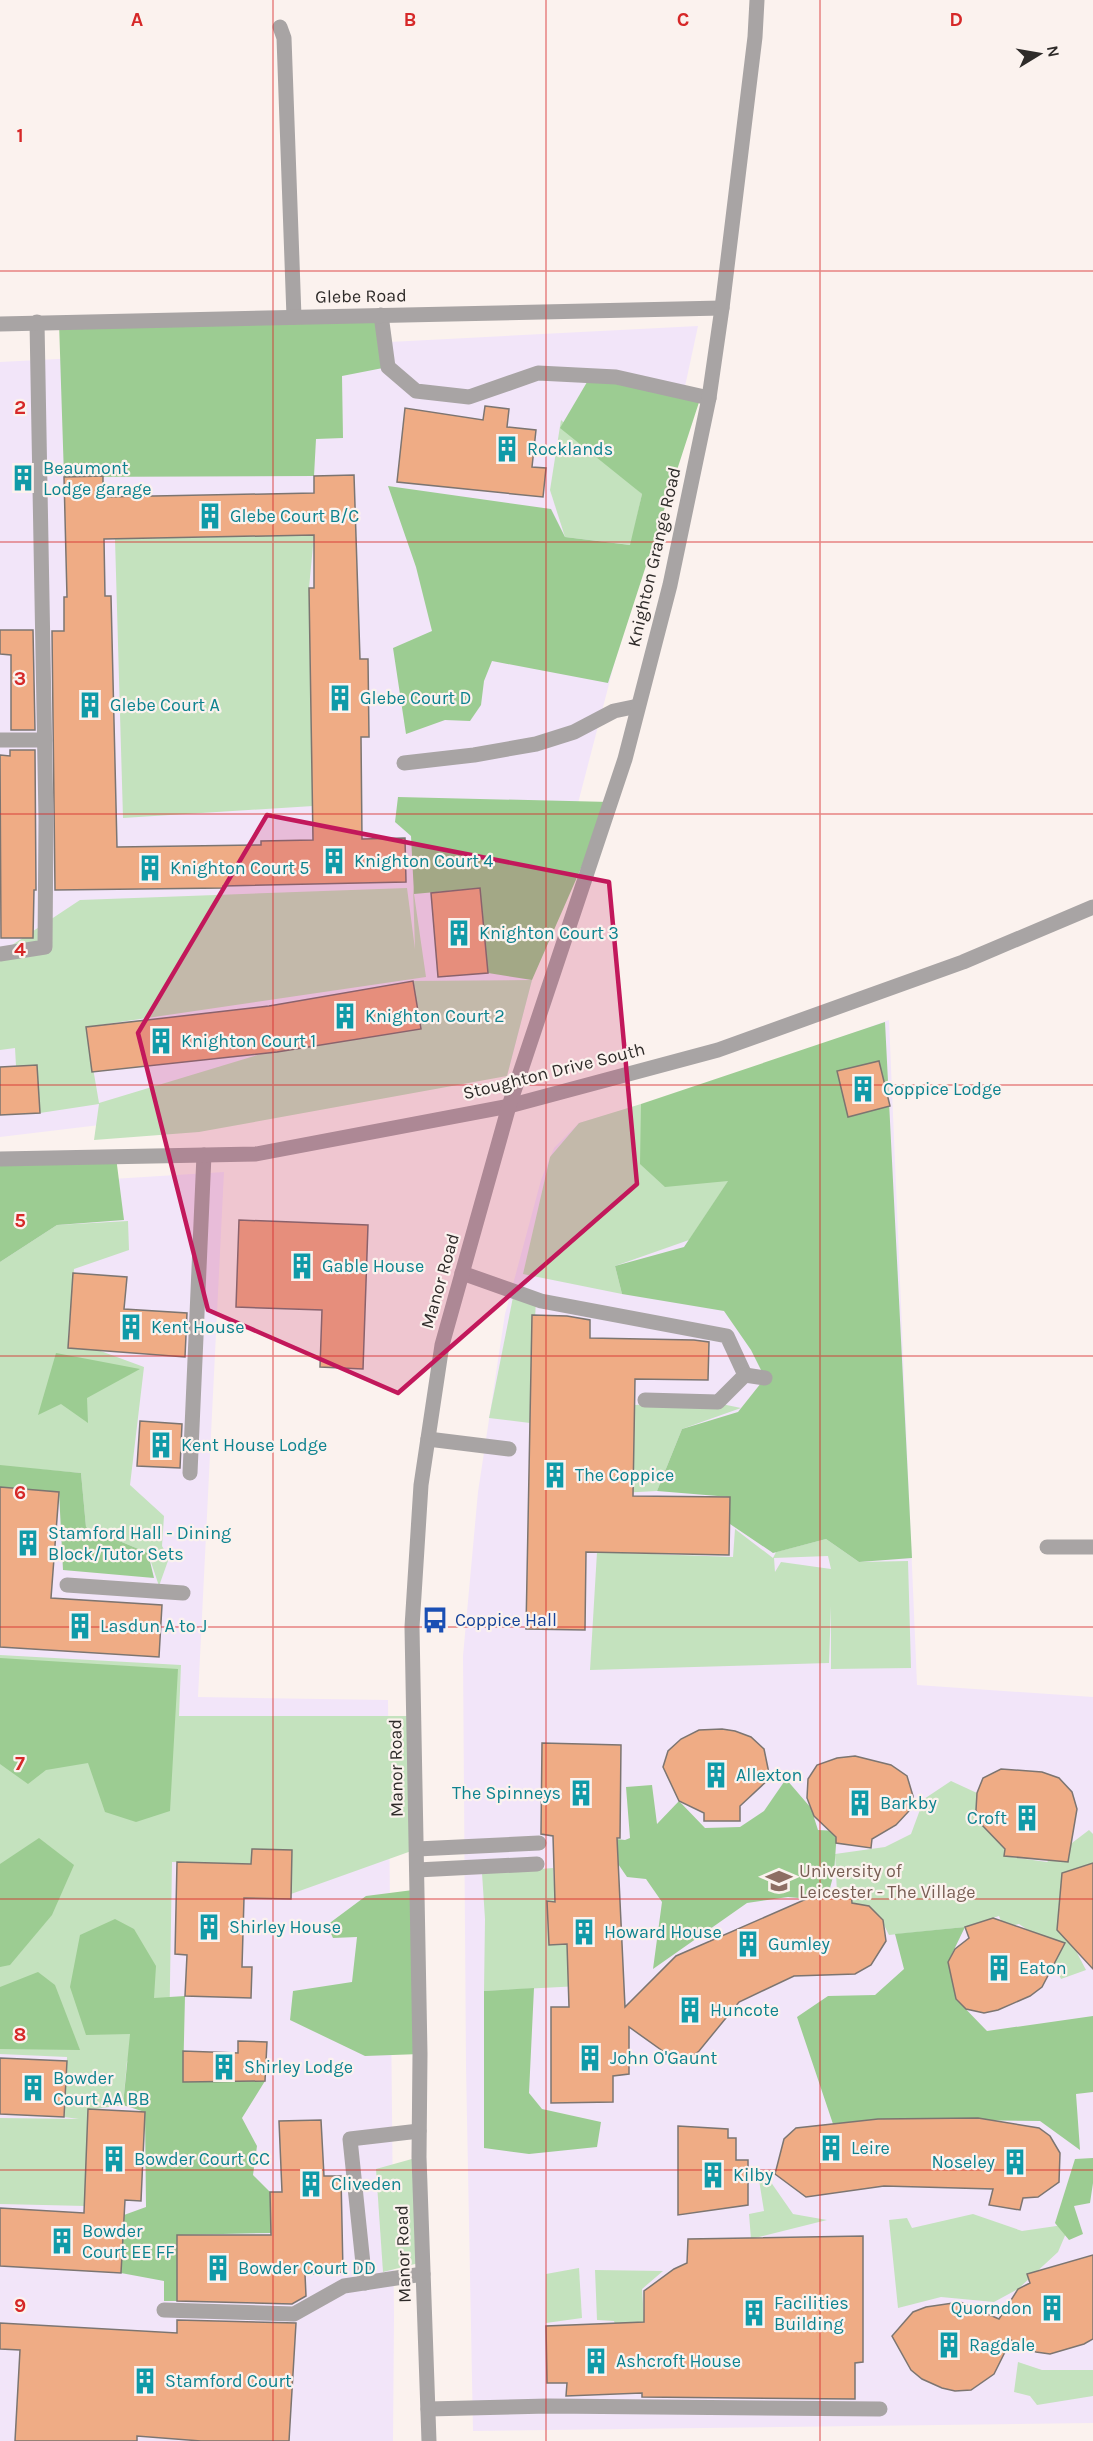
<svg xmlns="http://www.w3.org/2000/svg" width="1093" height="2441" font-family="Karla,sans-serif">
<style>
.education{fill:#f2e5f9}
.green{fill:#c4e2be;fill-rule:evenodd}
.forest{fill:#9ccc92}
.building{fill:#efac85;stroke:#7c7571;stroke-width:1.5;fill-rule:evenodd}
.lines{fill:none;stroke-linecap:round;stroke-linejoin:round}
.lane{stroke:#a8a4a4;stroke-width:15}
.street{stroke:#a8a4a4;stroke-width:15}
.marked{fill:#c2185b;fill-opacity:0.2;stroke:#c2185b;stroke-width:4.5;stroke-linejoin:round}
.grid{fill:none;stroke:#d62828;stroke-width:1.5;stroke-opacity:0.55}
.labels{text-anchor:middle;stroke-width:4.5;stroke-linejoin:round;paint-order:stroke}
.street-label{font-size:18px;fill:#2e2b29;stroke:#fbf2ee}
.culture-label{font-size:18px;fill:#0d838f;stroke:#fbf2ee;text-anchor:start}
.transit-label{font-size:18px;fill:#164399;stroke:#fbf2ee;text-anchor:start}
.education-label{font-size:18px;fill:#785e54;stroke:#fbf2ee;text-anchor:start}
.grid-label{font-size:20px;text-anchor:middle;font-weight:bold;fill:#d62828;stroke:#fbf2ee;stroke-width:4.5;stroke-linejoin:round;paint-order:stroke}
</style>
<rect width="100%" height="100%" fill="#fbf2ee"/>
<g class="education">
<path d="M698 326 678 419 507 1076 0 1137V362Z"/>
<path d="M889 1020 917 1685 1093 1697V2423L473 2431 466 2066 463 1656 478 1492 505 1314 541 1180 554 1148 579 1123 702 1087Z"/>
<path d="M224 1172 198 1697 388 1700 394 2317 393 2441H0V1186Z"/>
</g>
<g class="green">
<path d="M561 420 642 494 631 545 565 537 550 490Z"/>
<path d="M314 535 309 588 313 806 123 818 115 539Z"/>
<path d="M413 887 426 977 86 1027 99 1103 264 1053 421 1028 413 981 532 980 507 1076 199 1132 94 1140 99 1104 40 1113 37 1066H16L15 1048 0 1050V953L80 900 407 888 415 949Z"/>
<path d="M641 1104V1164L729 1180 689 1240 615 1266 622 1294 523 1274 550 1157 579 1123Z"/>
<path d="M128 1221 129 1250 74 1269 68 1339 144 1367 130 1485 164 1516 162 1546 169 1558 159 1586 148 1553 86 1527 81 1473 0 1466V1262L57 1225Z"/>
<path d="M514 1292 536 1299 530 1423 489 1418Z"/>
<path d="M712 1402 741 1408 682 1429 657 1491 581 1495 634 1405Z"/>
<path d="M735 1529 773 1558 776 1552 826 1539 859 1562 908 1561 911 1668 831 1669V1606L829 1663 590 1670 597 1552 733 1557ZM828 1556 831 1569 781 1562 775 1572 774 1558Z"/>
<path d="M0 1655 181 1665 179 1716H414L417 1849 291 1894V1850L252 1849 251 1864 172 1862 169 2043 127 2061 123 2105 88 2110 86 2206 0 2204V2118L79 2119 64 2117 67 2057 0 2054Z"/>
<path d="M951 1781 977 1793C975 1818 980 1833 1006 1840L1004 1856 1047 1862 1089 1830 1093 1834V1863L1086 1865 1061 1893 1057 1930 1070 1932 1075 1949 1086 1970 1061 1979 1044 1941 1019 1924 1004 1928 999 1916 965 1927 889 1935 883 1923 852 1903 851 1892 837 1893 835 1854 885 1847 911 1834 924 1799Z"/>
<path d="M553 1868 555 1902H547L549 1945 567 1944 568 1962H579L580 1986 484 1991 485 1919 482 1873Z"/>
<path d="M419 2157V2263L383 2272 376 2169Z"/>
<path d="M768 2178 793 2214 827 2220 751 2239 749 2214 764 2211 759 2180Z"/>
<path d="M973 2214 1022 2231 1070 2224 1058 2252 1018 2289 994 2302 941 2297 898 2308 889 2220 907 2218 912 2228Z"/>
<path d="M579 2268 582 2318 546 2323V2274Z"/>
<path d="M595 2270 663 2271 642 2289 645 2334 619 2337 614 2321 597 2320Z"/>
<path d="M1018 2362 1042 2370H1093V2396L1037 2405 1030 2396 1014 2392Z"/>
</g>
<g class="forest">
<path d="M381 315 388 367 342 376 343 438 316 439 314 476 64 477 59 322Z"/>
<path d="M590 377 701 396 608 683 492 661 484 681 481 705 470 721 445 720 406 734 393 648 432 631 416 567 388 486 551 509 565 537 630 545 642 494 560 428Z"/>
<path d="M398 797 610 802 532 980 488 973 480 888 414 894 411 836 395 822Z"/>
<path d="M885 1022 912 1558 859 1562 826 1539 773 1553 730 1524V1497L657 1491 682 1429 738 1412 765 1378 751 1350 724 1311 622 1294 615 1266 684 1247 728 1181 665 1187 640 1164 641 1104Z"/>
<path d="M116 1157 124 1220 57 1225 0 1262V1158Z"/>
<path d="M56 1353 140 1369 87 1398 88 1423 61 1404 38 1415Z"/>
<path d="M0 1465 81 1473 86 1527 148 1553 154 1578 63 1570 59 1492 0 1487Z"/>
<path d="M0 1658 178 1669 170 1811 136 1822 105 1812 88 1763 46 1770 28 1784 0 1764Z"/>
<path d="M786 1779 811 1808 818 1830 837 1831 834 1873 830 1888 810 1899 788 1897 747 1903 653 1969 662 1902 646 1879 627 1877 612 1855 607 1838 625 1840 630 1838 626 1787 652 1785 657 1824 679 1801 705 1828 740 1827 764 1811Z"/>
<path d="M39 1838 74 1865 52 1915 10 1965 0 1967V1864Z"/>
<path d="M413 1890 420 2054 365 2056 290 2020 293 1991 352 1982 357 1937 333 1938 327 1925 366 1896Z"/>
<path d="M115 1919 134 1929 156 1966 154 1998 185 1996 183 2082 265 2081 242 2118 257 2146 253 2175 270 2192 271 2233 177 2235V2301H164V2281L121 2273 124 2215 146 2207 145 2112 123 2105 130 2034 86 2035 70 1987 80 1935Z"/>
<path d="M965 1927 948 1962 956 1999 987 2031 1093 2016V2092L1076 2094 1080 2150 1040 2121 878 2119 833 2124 797 2017 828 1996 875 1995 904 1969 895 1934Z"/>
<path d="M38 1972 55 1985 80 2050 0 2049V1987Z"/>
<path d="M534 1988 529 2093 542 2109 601 2122 597 2147 529 2154 484 2148V1991Z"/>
<path d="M1093 2158V2183L1090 2203 1074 2206 1083 2234 1069 2240 1055 2223 1075 2159Z"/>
</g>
<g class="building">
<path d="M485 406 509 409 507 427 536 430 532 467 546 468 543 497 397 482 405 408 483 420Z"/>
<path d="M354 475 360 659H368L369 737H361L362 839 405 838 406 882 223 886V888L55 890 52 631H64V597H67L64 477 103 476V497L314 493V476ZM314 535V588H309L313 840 261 841V845L117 847 111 596H105L104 539Z"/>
<path d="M0 630H33L35 730H11V655L0 654Z"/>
<path d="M10 750H35L36 890H34L33 938H1L0 755 10 756Z"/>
<path d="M480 888 488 973 438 977 431 893Z"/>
<path d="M413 981 421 1029 277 1052 92 1072 86 1027 269 1006Z"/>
<path d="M879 1061 890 1106 848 1117 837 1071Z"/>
<path d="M37 1065 40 1113 0 1115V1067Z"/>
<path d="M239 1220 368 1225 363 1369 320 1367 322 1310 236 1307Z"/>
<path d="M73 1273 127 1277 124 1309 187 1313 185 1357 68 1348Z"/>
<path d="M532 1315 567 1316 590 1320V1338L694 1340 709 1342 708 1380 635 1379 633 1496 730 1497 729 1555 586 1552 585 1630 526 1629Z"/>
<path d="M140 1421 182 1424 180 1468 137 1466Z"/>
<path d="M0 1487 59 1492 51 1598 162 1605 159 1657 0 1647Z"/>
<path d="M722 1729 735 1731 751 1737 764 1749 770 1778 740 1806V1821H704V1813L679 1801 663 1767 668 1751 681 1739 699 1730Z"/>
<path d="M542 1743 621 1745 620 1838H617L625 2007 676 1956 820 1893 851 1892 852 1903 869 1906 883 1920 886 1941 871 1965 855 1974 794 1976 739 2002 699 2051 691 2057 667 2054 629 2027V2074L613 2076V2102L551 2103V2007H569L567 1944 549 1945 547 1901 555 1902 553 1836 541 1834Z"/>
<path d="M855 1756 891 1765 907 1776 913 1796 909 1811 896 1825 872 1839 871 1848 836 1843V1837L814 1816 807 1798 808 1779 817 1765 837 1758Z"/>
<path d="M1001 1769 1042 1772 1059 1778 1072 1792 1077 1809 1068 1862 1004 1856 1005 1849 982 1825 976 1810 977 1793 983 1778Z"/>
<path d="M252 1849 292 1850 291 1899 244 1898 242 1967H252L251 1998 185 1996 187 1955 175 1954 177 1862 251 1864Z"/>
<path d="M1093 1863V1969L1057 1930 1062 1873Z"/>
<path d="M993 1918 1065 1943 1042 1987 1030 1996 998 2010 984 2013 966 2009 956 1999 948 1962 955 1949 969 1938 965 1927Z"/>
<path d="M238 2041 267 2042 265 2081 183 2082V2051L238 2053Z"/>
<path d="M0 2058 67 2061 64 2117 0 2114Z"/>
<path d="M88 2109 145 2112 141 2201 125 2200 121 2273 0 2266V2208L84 2213Z"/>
<path d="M978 2118 1039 2128 1050 2136 1060 2153 1059 2182 1038 2197 1023 2198 1020 2210 989 2205 993 2189 884 2186 806 2197 775 2174 784 2139 796 2128 878 2119Z"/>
<path d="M321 2120 324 2176H341L343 2272 305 2274 306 2296 292 2304 177 2301V2235H271L270 2192H282L279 2121Z"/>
<path d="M678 2126 728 2129V2138H736V2160H748V2205L678 2215Z"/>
<path d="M863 2236V2362L855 2363V2399L642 2397V2393L566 2396 567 2383H547L546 2326 644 2322V2291L674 2269 687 2263 688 2239Z"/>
<path d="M1093 2255V2339L1084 2344 1050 2354 1036 2352 1011 2340 994 2374 971 2390 955 2391 942 2388 922 2379 911 2370 892 2336 913 2312 926 2307 960 2302 999 2319 1018 2289 1030 2283 1027 2274Z"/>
<path d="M177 2320 296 2323 289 2441H201L137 2436V2441H15L20 2350 0 2349V2323L177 2333Z"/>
</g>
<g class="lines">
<g class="lane">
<path d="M280 27 284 38 294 317"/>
<path d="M381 315 388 367 416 391 469 397 538 373 616 377 709 398"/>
<path d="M0 740H45"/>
<path d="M404 763 474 755 536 744 574 732 614 711 638 706"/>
<path d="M0 954 45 947 46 820 37 322"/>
<path d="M462 1273 541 1301 727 1336 745 1375 718 1402 645 1400"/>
<path d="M745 1375 765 1378"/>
<path d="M428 1439 509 1449"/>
<path d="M190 1473 204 1155"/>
<path d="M67 1585 183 1593"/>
<path d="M417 1849 539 1843"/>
<path d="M417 1870 537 1864"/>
<path d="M365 2283 350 2139 419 2131"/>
<path d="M164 2310 294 2314 344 2286 423 2274"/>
<path d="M428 2409 548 2406 880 2409"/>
</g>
<g class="street">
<path d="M0 324 722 308"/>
<path d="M0 1159 256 1154 509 1106 718 1050 963 962 1093 907"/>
<path d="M1047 1547H1093"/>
<path d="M429 2441 419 2157 420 2054 412 1627 421 1485 442 1345 509 1106 625 759 670 585 709 398 722 308 755 37 757 0"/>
</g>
</g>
<path class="marked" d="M267 815 609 882 637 1184 398 1393 208 1310 138 1033Z"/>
<path class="grid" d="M273 0V2441M546 0V2441M820 0V2441M0 271H1093M0 542H1093M0 814H1093M0 1085H1093M0 1356H1093M0 1627H1093M0 1899H1093M0 2170H1093"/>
<defs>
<g id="building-bare" transform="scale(2.07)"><path d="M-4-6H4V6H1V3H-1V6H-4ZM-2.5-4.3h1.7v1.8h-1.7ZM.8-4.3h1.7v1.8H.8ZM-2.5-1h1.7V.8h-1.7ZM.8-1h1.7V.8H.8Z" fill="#0f9aa8" stroke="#fbf2ee" stroke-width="2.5" paint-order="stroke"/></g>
<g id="bus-bare" transform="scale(2.07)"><path d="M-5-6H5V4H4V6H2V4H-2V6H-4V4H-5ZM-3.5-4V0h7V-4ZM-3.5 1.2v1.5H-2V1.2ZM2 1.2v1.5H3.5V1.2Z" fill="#1a4fb4" stroke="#fbf2ee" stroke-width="2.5" paint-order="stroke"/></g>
<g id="university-bare" transform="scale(2.07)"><path d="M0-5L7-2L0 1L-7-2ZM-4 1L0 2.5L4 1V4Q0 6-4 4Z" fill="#8d6e63" stroke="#fbf2ee" stroke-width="2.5" paint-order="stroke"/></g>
</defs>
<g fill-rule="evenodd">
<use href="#building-bare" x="507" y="449"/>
<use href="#building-bare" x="23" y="478"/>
<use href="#building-bare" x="210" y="516"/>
<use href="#building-bare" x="340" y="698"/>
<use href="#building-bare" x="90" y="705"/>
<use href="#building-bare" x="334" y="861"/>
<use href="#building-bare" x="150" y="868"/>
<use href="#building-bare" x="459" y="933"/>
<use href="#building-bare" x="345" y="1016"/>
<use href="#building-bare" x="161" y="1041"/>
<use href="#building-bare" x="863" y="1089"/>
<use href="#building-bare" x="302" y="1266"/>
<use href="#building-bare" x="131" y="1327"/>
<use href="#building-bare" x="161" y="1445"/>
<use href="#building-bare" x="555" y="1475"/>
<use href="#building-bare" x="28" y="1543"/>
<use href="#bus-bare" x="435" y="1620"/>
<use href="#building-bare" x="80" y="1626"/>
<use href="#building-bare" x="716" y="1775"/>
<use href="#building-bare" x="581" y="1793"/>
<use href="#building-bare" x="860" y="1803"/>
<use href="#building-bare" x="1027" y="1818"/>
<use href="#university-bare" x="779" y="1881"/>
<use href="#building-bare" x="209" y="1927"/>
<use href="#building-bare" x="584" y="1932"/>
<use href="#building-bare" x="748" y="1944"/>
<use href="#building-bare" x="999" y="1968"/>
<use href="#building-bare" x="690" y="2010"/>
<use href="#building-bare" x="590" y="2058"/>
<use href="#building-bare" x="224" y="2067"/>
<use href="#building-bare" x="33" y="2088"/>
<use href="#building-bare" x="831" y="2148"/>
<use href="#building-bare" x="114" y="2159"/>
<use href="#building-bare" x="1015" y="2162"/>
<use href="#building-bare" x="713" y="2175"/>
<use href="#building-bare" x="311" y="2184"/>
<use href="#building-bare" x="62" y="2241"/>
<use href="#building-bare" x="218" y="2268"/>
<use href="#building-bare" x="1052" y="2308"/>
<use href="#building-bare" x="754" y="2313"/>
<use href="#building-bare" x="949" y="2345"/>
<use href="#building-bare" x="596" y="2361"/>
<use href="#building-bare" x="145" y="2381"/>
</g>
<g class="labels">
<g class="street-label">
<text transform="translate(361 296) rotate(-1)" y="6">Glebe Road</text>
<text transform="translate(654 557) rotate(-77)" y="6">Knighton Grange Road</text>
<text transform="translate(554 1071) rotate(-14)" y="6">Stoughton Drive South</text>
<text transform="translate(440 1281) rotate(-74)" y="6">Manor Road</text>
<text transform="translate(396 1768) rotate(-91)" y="6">Manor Road</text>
<text transform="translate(403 2254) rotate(-92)" y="6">Manor Road</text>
</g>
<g class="culture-label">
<text x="527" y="455">Rocklands</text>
<text x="43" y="474">Beaumont<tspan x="43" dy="21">Lodge garage</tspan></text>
<text x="230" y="522">Glebe Court B/C</text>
<text x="360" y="704">Glebe Court D</text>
<text x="110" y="711">Glebe Court A</text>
<text x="354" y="867">Knighton Court 4</text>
<text x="170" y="874">Knighton Court 5</text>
<text x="479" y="939">Knighton Court 3</text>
<text x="365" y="1022">Knighton Court 2</text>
<text x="181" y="1047">Knighton Court 1</text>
<text x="883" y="1095">Coppice Lodge</text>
<text x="322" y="1272">Gable House</text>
<text x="151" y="1333">Kent House</text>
<text x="181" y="1451">Kent House Lodge</text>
<text x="575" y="1481">The Coppice</text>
<text x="48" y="1539">Stamford Hall - Dining<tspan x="48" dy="21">Block/Tutor Sets</tspan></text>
<text x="100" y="1632">Lasdun A to J</text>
<text x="736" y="1781">Allexton</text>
<text x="561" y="1799" text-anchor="end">The Spinneys</text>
<text x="880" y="1809">Barkby</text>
<text x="1007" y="1824" text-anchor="end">Croft</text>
<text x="229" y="1933">Shirley House</text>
<text x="604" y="1938">Howard House</text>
<text x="768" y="1950">Gumley</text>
<text x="1019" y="1974">Eaton</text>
<text x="710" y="2016">Huncote</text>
<text x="610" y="2064">John O'Gaunt</text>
<text x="244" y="2073">Shirley Lodge</text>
<text x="53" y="2084">Bowder<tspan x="53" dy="21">Court AA BB</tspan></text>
<text x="851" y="2154">Leire</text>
<text x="134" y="2165">Bowder Court CC</text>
<text x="995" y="2168" text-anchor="end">Noseley</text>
<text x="733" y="2181">Kilby</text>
<text x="331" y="2190">Cliveden</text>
<text x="82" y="2237">Bowder<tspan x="82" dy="21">Court EE FF</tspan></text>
<text x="238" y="2274">Bowder Court DD</text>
<text x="774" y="2309">Facilities<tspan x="774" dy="21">Building</tspan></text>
<text x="1032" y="2314" text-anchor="end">Quorndon</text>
<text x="969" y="2351">Ragdale</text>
<text x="616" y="2367">Ashcroft House</text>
<text x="165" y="2387">Stamford Court</text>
</g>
<g class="transit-label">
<text x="455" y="1626">Coppice Hall</text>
</g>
<g class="education-label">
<text x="799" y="1877">University of<tspan x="799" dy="21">Leicester - The Village</tspan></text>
</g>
</g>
<g class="grid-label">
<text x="137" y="26">A</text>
<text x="410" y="26">B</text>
<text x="683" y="26">C</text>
<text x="956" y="26">D</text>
<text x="20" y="142">1</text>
<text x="20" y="414">2</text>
<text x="20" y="685">3</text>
<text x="20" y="956">4</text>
<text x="20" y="1227">5</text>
<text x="20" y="1499">6</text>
<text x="20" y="1770">7</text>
<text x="20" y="2041">8</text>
<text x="20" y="2312">9</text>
</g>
<g transform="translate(1039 54) rotate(79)" stroke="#fbf2ee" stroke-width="4.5" paint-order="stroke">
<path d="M0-4.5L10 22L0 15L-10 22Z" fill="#2e2b29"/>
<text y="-9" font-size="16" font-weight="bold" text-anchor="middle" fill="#2e2b29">N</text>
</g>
</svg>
